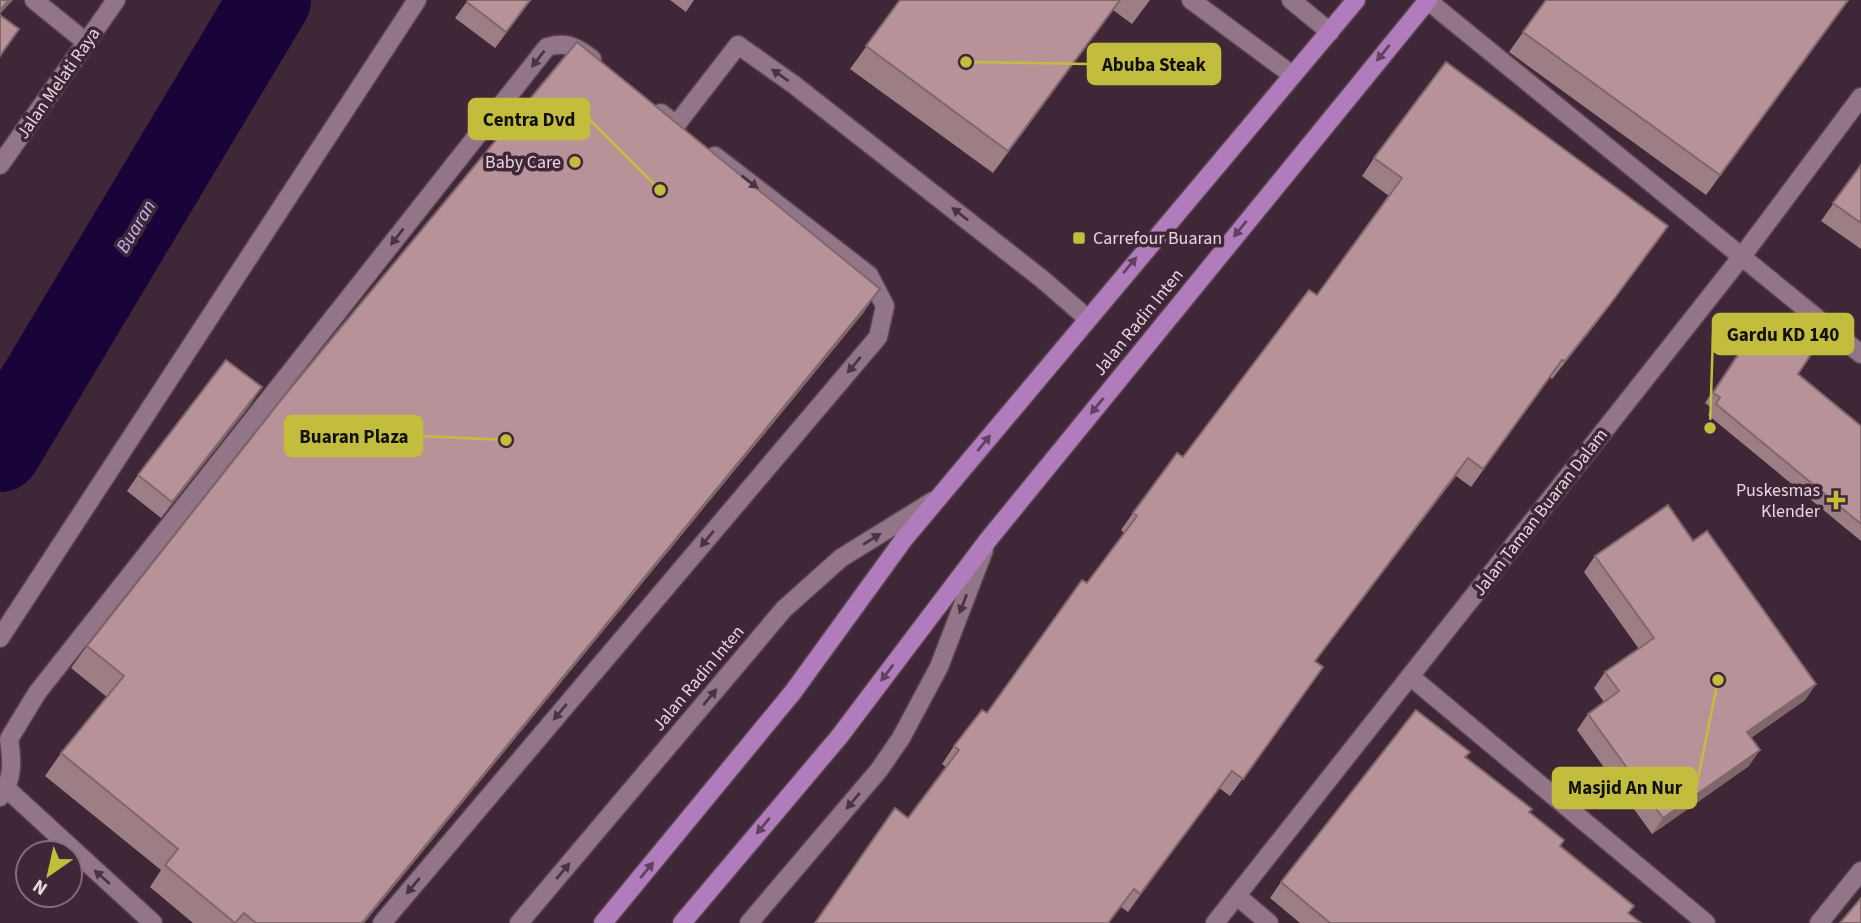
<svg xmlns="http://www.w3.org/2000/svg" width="1861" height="923" font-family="'Source Sans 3',sans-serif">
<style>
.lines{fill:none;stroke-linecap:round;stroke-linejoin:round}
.river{stroke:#180439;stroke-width:82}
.lane-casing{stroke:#584350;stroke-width:21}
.street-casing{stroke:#584350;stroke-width:21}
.secondary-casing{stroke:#584350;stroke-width:21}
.primary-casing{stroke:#584350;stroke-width:21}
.lane{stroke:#927587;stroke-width:18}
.street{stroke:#927587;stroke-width:18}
.secondary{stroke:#927587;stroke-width:18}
.primary{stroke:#b17cbb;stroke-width:18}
.wall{fill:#9d7e84}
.shaded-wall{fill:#80676b}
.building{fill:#b79399;stroke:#80676b;stroke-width:2}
.oneway{fill:#62405f}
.oneway2{fill:#4c3343}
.poi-dot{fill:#c3bd3e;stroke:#402737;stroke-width:2.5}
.labels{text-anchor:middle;stroke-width:7;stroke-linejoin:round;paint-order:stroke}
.street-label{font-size:18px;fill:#e7d6e0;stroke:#402737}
.poi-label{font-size:18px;fill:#e7d6e0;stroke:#402737;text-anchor:end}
.water-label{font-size:19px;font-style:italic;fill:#c1b6f5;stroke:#402737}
.leader{fill:none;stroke:#c3bd3e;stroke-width:2.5}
.callout-dot{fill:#c3bd3e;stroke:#402737;stroke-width:2.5}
.callout{fill:#c3bd3e;stroke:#c3bd3e;stroke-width:2.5}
.callout-label{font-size:19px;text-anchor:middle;font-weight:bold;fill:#111}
</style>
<rect width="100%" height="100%" fill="#402737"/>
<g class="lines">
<path class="river" d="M0 451 270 0"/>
<g class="lane-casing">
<g id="lane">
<path d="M1191 0 1291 74"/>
<path d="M1291 0 1330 32"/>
<path d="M661 113 676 125 738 45 793 84 1042 279 1087 318"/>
<path d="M7 789 153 923"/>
<path d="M0 797C14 780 12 759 9 739L37 693 547 47C566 41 577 47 592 59"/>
<path d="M382 923 878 337 885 306 869 275 715 156"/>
</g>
</g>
<g class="street-casing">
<g id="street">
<path d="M34 0 87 43"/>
<path d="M1427 0 1861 354"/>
<path d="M0 165 116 0"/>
<path d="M0 638 417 0"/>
<path d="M1411 677 1706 923"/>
<path d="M1237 896 1269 923"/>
<path d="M1215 923 1743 255 1861 97"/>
<path d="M1819 923 1861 871"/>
</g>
</g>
<g class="secondary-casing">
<g id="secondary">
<path d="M519 923 784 609 841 558 933 501"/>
<path d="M749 923 879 770 901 738 939 667 984 550"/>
</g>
</g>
<g class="primary-casing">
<g id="primary">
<path d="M603 923 793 692 904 539 1356 0"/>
<path d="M682 923 839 737 988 540 1428 0"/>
</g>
</g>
<use href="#lane" class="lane"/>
<use href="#street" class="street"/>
<use href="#secondary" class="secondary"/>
<use href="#primary" class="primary"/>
</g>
<g class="wall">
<path d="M468 0H531L495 48 455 18Z"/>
<path d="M670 0H694L686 12Z"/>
<path d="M900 0H1150L1132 24 1113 10 993 173 850 69Z"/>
<path d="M1546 0H1849L1706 195 1509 52Z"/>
<path d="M1374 158 1668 226 1598 321 1552 379 1550 377 1471 487 1456 476 1315 661 1323 667 1230 796 1219 788 1128 912 1121 907 1109 923H815L908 818 946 767 942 764 954 746 987 713 1087 583 1124 533 1121 530 1133 513 1183 457 1317 295 1389 196 1362 176Z"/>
<path d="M1861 165V249L1821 221Z"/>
<path d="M864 312 364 923H193L150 887 161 870 45 776 61 753 107 697 71 668 87 646Z"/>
<path d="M1764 315 1798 374 1861 426V541L1708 415 1712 408 1705 403Z"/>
<path d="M251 404 161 518 127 491 138 475Z"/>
<path d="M1693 541 1816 684 1805 700 1751 738 1749 766 1652 834 1577 730 1588 714 1604 702 1594 688 1605 672 1639 649 1584 572 1595 556Z"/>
<path d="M1466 757 1530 812 1560 846 1628 913 1641 923H1300L1270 898 1281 882Z"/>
</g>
<g class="shaded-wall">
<path d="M9 0H13L0 14V10Z"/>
<path d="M530 0H531L495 48 506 32Z"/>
<path d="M1120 0 1113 10 993 173 1008 151Z"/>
<path d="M1668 226 1598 321 1552 379 1565 361Z"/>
<path d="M880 289 864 312 364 923H362Z"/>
<path d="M262 387 251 404 161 518 172 502Z"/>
<path d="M1468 458 1456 476 1302 679 1315 661Z"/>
<path d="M1816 684 1805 700 1736 748 1747 732Z"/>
<path d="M1760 750 1749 766 1652 834 1663 818Z"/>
<path d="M1232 771 1219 788 1128 912 1140 894Z"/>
</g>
<g class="building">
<path d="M0 0H9L0 10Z"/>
<path d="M468 0H530L506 32 467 2Z"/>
<path d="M900 0H1120L1008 151 866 46Z"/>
<path d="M1546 0H1848L1720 175 1523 32Z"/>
<path d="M0 15 19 29 0 56Z"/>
<path d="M577 42 880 289 362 923H256L244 913 235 923 165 865 178 849 61 753 124 676 87 646 285 395Z"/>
<path d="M1446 62 1668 226 1611 303 1565 361 1562 360 1483 469 1468 458 1315 661 1323 667 1243 779 1232 771 1140 894 1134 889 1108 923H815L895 808 908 818 959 750 954 746 982 710 987 713 1082 580 1087 583 1137 516 1133 513 1177 453 1183 457 1309 290 1317 295 1402 178 1374 158Z"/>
<path d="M1861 165V223L1833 203Z"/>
<path d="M1764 315 1815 348 1798 374 1861 426V524L1716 404 1720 397 1713 393Z"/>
<path d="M226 360 262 387 172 502 138 475Z"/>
<path d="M1668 505 1693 541 1707 531 1816 684 1747 732 1760 750 1663 818 1588 714 1619 691 1605 672 1654 638 1595 556Z"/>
<path d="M1416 710 1470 752 1465 757 1532 809 1529 812 1564 840 1560 846 1634 906 1628 913 1641 923H1330L1281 882Z"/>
<path d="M1861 898V923H1840Z"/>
</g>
<defs><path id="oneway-solid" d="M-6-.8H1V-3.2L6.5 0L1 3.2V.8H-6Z" transform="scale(1.75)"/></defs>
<g class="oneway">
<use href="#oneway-solid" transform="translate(1383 53) rotate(129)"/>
<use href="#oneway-solid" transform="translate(1240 229) rotate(129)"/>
<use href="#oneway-solid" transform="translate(1130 265) rotate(-50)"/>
<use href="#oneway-solid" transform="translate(1097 406) rotate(129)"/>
<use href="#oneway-solid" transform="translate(984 443) rotate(-51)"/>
<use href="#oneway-solid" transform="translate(887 673) rotate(127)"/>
<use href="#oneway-solid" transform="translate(763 826) rotate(130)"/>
<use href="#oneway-solid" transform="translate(647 870) rotate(-51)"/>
</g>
<g class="oneway2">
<use href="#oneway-solid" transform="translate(538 59) rotate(128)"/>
<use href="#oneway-solid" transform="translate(780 75) rotate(-145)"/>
<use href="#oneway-solid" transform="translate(750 182) rotate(38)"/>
<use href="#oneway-solid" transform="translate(960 214) rotate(-142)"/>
<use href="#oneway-solid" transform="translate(397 237) rotate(128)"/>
<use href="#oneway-solid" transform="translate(854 365) rotate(130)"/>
<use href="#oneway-solid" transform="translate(707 539) rotate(130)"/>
<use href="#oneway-solid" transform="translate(872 539) rotate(-32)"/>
<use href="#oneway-solid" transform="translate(963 604) rotate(111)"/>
<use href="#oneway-solid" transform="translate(710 697) rotate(-50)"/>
<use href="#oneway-solid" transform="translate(560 712) rotate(130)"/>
<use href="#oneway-solid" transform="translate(853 801) rotate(130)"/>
<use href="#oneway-solid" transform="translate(563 871) rotate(-50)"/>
<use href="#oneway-solid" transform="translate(102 877) rotate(-138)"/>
<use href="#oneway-solid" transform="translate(413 886) rotate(130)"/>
</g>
<g class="poi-dot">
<circle cx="575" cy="162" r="7"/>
<rect x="1072" y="231" width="14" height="14" rx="3.5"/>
<path d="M1832.5 489.5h7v7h7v7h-7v7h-7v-7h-7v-7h7z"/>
</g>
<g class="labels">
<g class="street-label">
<text transform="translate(58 83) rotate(-55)" y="6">Jalan Melati Raya</text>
<text transform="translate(1138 322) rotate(-51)" y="6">Jalan Radin Inten</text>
<text transform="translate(1540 512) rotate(-52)" y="6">Jalan Taman Buaran Dalam</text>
<text transform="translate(698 678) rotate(-50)" y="6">Jalan Radin Inten</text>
</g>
<g class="poi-label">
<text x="561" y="168">Baby Care</text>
<text x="1093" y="244" text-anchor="start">Carrefour Buaran</text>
<text x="1820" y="496">Puskesmas<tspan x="1820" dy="21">Klender</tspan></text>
</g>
<g class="water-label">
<text transform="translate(135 226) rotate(-59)" y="7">Buaran</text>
</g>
</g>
<path class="leader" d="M966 62L1088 64M660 190L589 119M1710 428L1713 334M506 440L422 436M1718 680L1696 788"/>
<g class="callout-dot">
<circle cx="966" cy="62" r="7"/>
<circle cx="660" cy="190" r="7"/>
<circle cx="1710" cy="428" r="7"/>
<circle cx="506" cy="440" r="7"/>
<circle cx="1718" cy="680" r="7"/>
</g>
<g class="callout">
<rect x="1088" y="44" width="132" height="40" rx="7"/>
<rect x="469" y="99" width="120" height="40" rx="7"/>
<rect x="1713" y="314" width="140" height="40" rx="7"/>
<rect x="285" y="416" width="137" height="40" rx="7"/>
<rect x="1553" y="768" width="143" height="40" rx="7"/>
</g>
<g class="callout-label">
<text x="1154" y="71">Abuba Steak</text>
<text x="529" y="126">Centra Dvd</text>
<text x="1783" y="341">Gardu KD 140</text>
<text x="354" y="443">Buaran Plaza</text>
<text x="1625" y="794">Masjid An Nur</text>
</g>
<g transform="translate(49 874) rotate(214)"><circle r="33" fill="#402737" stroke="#836d7b" stroke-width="2"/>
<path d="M0-5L12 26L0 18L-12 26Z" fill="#c3bd3e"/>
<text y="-10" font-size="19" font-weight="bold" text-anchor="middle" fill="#e7d6e0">N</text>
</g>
</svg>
